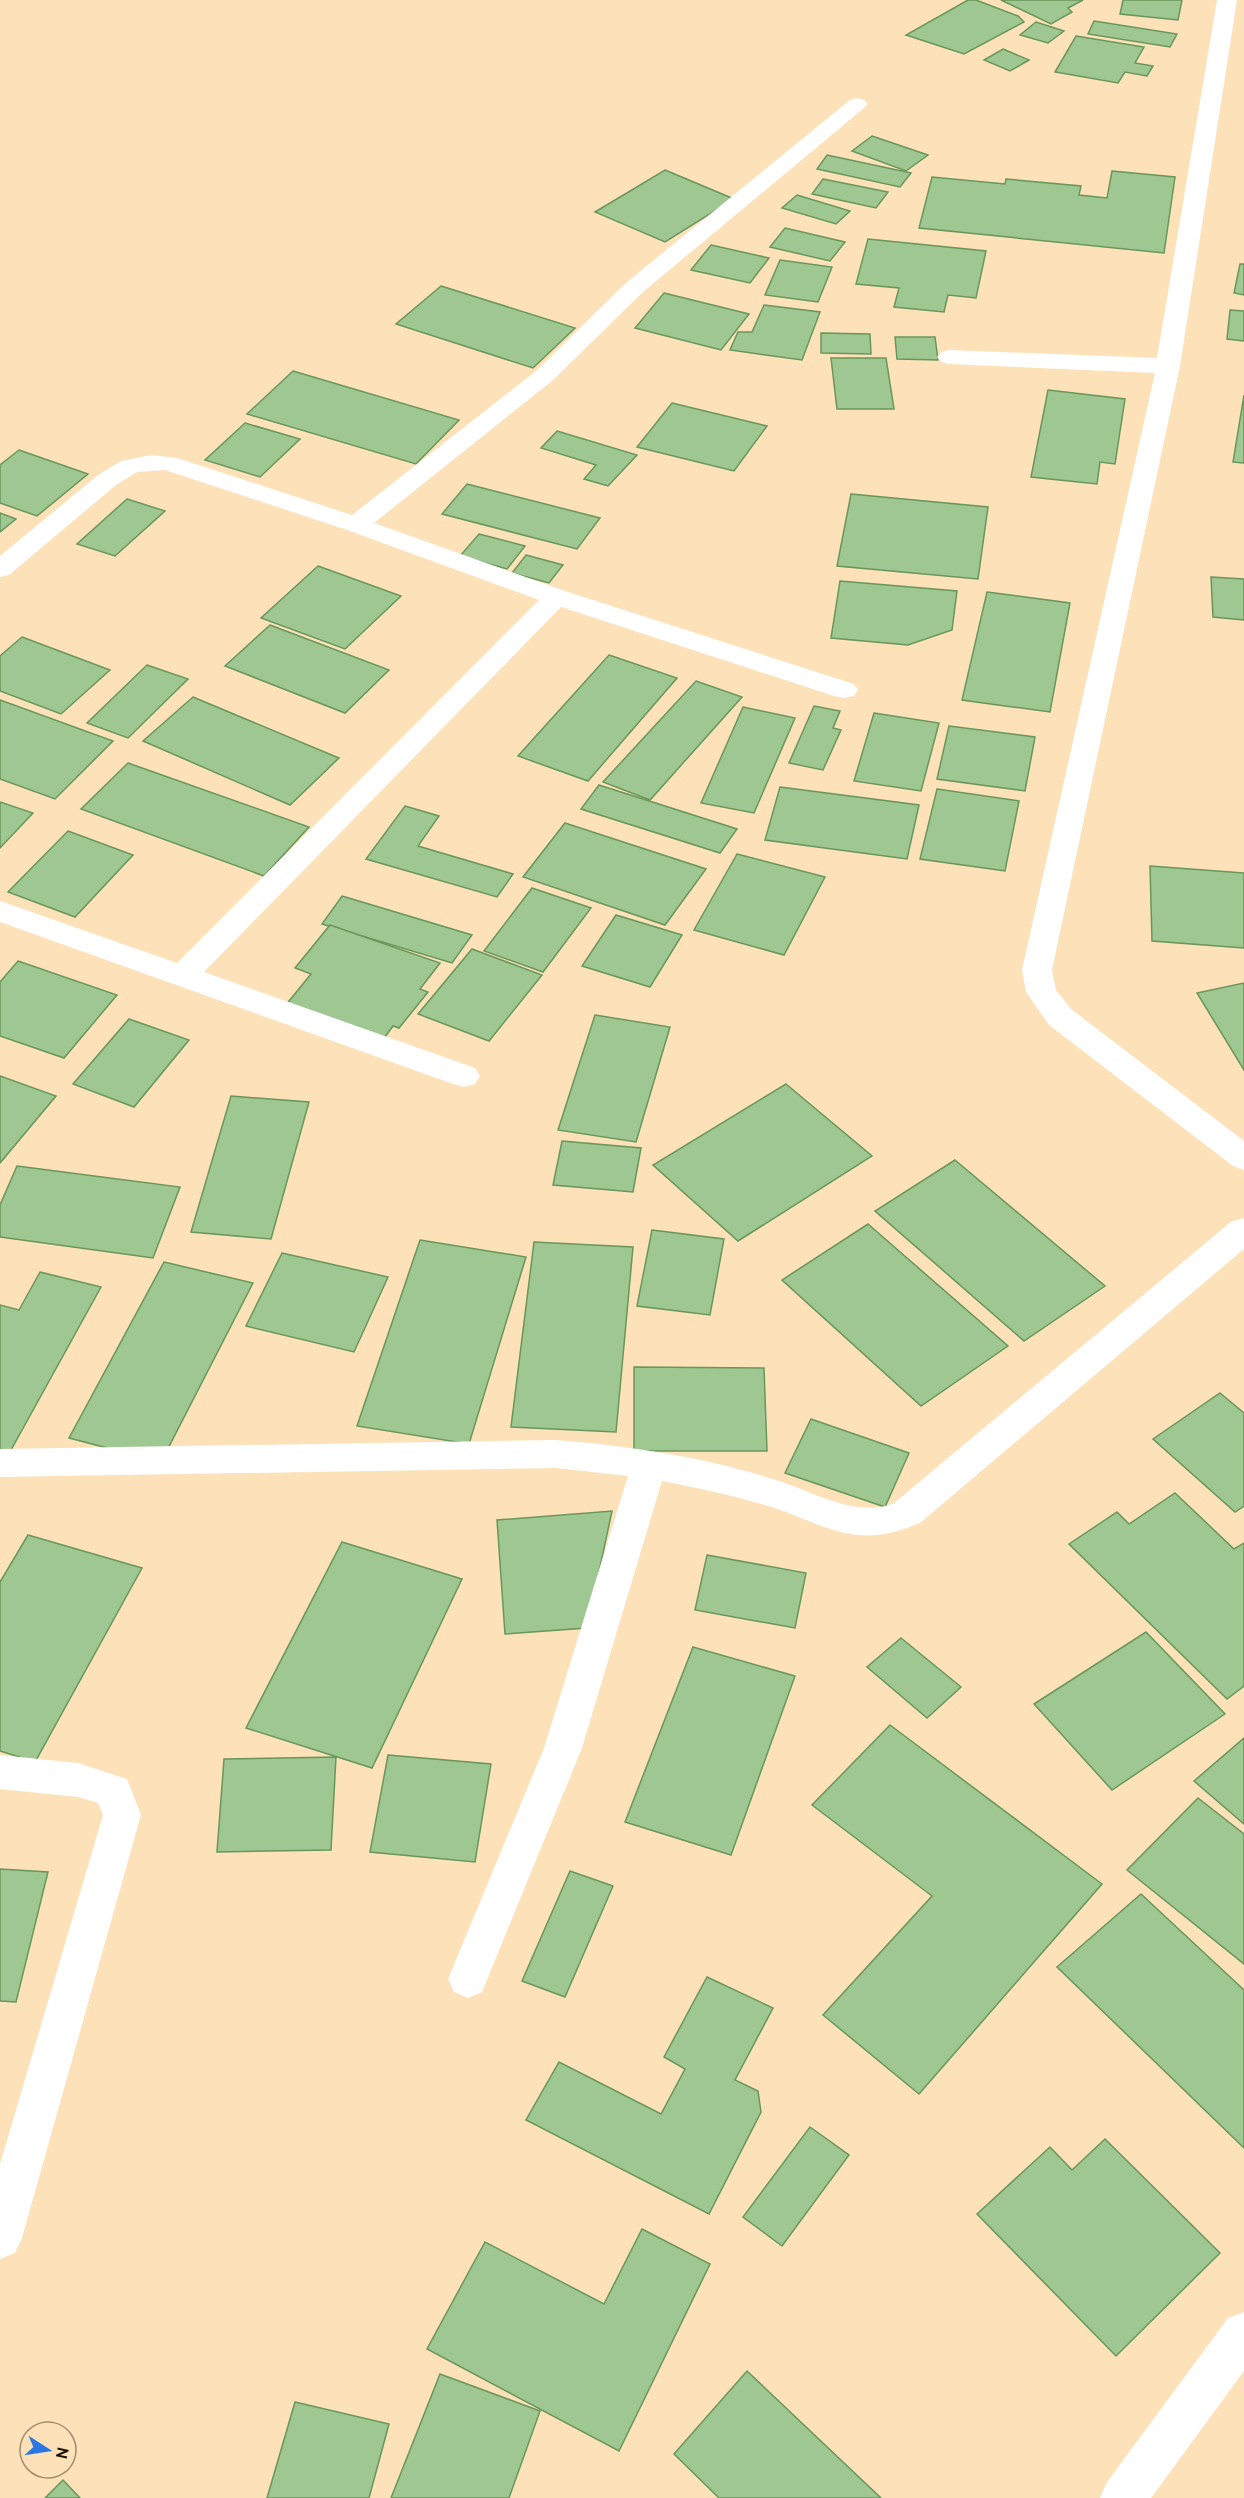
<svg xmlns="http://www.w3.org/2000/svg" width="1244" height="2498" font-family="Overpass,sans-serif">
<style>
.building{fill:#9fc792;stroke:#69965a;stroke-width:1.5}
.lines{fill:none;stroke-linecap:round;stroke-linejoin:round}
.minor{fill:#fff;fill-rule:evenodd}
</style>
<rect width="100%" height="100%" fill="#fce1b9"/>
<g class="building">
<path d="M968 0H976L1018 16 1024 22 964 54 906 35Z"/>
<path d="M1001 0H1083L1068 8 1072 12 1051 24Z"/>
<path d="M1123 0H1182L1178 20 1120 14Z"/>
<path d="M1094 21 1177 34 1170 47 1088 34Z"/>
<path d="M1036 22 1064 31 1048 43 1020 35Z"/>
<path d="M1076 36 1144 47 1135 63 1153 66 1147 76 1125 72 1118 83 1055 72Z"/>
<path d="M1003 49 1029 60 1010 71 984 60Z"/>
<path d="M872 136 928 155 906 171 852 151Z"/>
<path d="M827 155 911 173 900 187 817 169Z"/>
<path d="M665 170 734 199 665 242 595 212Z"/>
<path d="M1112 171 1175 177 1164 253 919 228 932 177 1005 184 1006 179 1081 186 1079 195 1107 198Z"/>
<path d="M823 179 888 192 876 208 812 194Z"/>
<path d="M797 195 850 211 836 224 782 208Z"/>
<path d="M785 228 845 242 830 261 770 247Z"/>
<path d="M868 239 986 251 976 298 948 295 944 312 894 307 899 288 856 284Z"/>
<path d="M711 245 769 258 750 283 691 270Z"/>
<path d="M780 260 832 267 818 302 765 295Z"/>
<path d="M1240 264H1244V295L1234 293Z"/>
<path d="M441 286 575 328 533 368 396 324Z"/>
<path d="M664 293 749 314 721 350 635 328Z"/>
<path d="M764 305 820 312 802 360 730 350 738 332H752Z"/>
<path d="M1230 310 1244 311V341L1227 339Z"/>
<path d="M821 333 870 334 871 354 821 353Z"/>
<path d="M895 337H935L938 360 897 359Z"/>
<path d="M831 358H886L894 409H837Z"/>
<path d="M293 371 459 420 416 464 247 414Z"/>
<path d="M1048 390 1125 399 1115 464 1100 462 1097 484 1031 477Z"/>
<path d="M1244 395V463L1233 462Z"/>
<path d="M672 403 767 426 734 471 637 447Z"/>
<path d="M245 423 300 439 260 477 205 460Z"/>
<path d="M557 431 637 455 608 486 584 479 596 465 541 448Z"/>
<path d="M19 450 88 474 37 516 0 503V465Z"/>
<path d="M467 484 600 518 577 549 442 514Z"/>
<path d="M851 494 988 507 978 579 837 566Z"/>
<path d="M127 499 165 511 115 556 77 544Z"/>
<path d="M0 513 16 519 0 532Z"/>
<path d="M479 534 525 546 507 569 460 556Z"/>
<path d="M526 555 563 565 549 583 512 573Z"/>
<path d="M318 566 401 596 345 649 261 618Z"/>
<path d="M1211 577 1244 579V620L1213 617Z"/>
<path d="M840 581 957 591 952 630 908 645 831 638Z"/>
<path d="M987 592 1070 603 1050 712 962 700Z"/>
<path d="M270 625 389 670 345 713 225 666Z"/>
<path d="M22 637 110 670 61 714 0 691V656Z"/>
<path d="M609 655 677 678 588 781 518 756Z"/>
<path d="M147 665 188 679 128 738 87 723Z"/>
<path d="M696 681 742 697 650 800 603 782Z"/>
<path d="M193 697 339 758 290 805 143 741Z"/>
<path d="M0 700 113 741 55 799 0 779Z"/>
<path d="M814 706 840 711 833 728 841 730 823 770 789 763Z"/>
<path d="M743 707 795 718 754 813 701 803Z"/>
<path d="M874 713 939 723 921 791 854 781Z"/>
<path d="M949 726 1035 737 1025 791 937 779Z"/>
<path d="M128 763 309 827 264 876 81 809Z"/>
<path d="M599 785 737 829 720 853 581 809Z"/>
<path d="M780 787 919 805 907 859 765 840Z"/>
<path d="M937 789 1019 801 1005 871 920 859Z"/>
<path d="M0 802 33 813 0 848Z"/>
<path d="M405 806 439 816 418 846 513 874 497 897 366 859Z"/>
<path d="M565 823 706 869 665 925 523 877Z"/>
<path d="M68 831 133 855 75 917 8 892Z"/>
<path d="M737 854 825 877 784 955 694 930Z"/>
<path d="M1150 866 1244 873V948L1152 941Z"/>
<path d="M532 888 591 908 543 972 484 951Z"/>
<path d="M342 896 472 935 452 963 322 924Z"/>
<path d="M616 915 682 935 650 987 582 966Z"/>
<path d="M330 925 440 963 420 989 428 992 399 1028 393 1026 382 1041 285 1006 311 974 295 968Z"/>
<path d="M472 949 542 975 489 1041 418 1014Z"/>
<path d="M18 961 117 995 64 1058 0 1036V982Z"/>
<path d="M1244 983V1070L1197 993Z"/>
<path d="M595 1015 670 1027 636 1142 558 1130Z"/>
<path d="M129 1019 189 1040 134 1107 73 1084Z"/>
<path d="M0 1076 56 1096 0 1163Z"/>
<path d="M786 1084 872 1156 738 1241 653 1165Z"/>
<path d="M231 1096 309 1102 271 1239 191 1232Z"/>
<path d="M562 1141 641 1148 633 1192 553 1185Z"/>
<path d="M955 1160 1105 1286 1024 1341 875 1211Z"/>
<path d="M17 1166 180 1187 153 1258 0 1237V1205Z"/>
<path d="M868 1224 1008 1346 921 1406 782 1280Z"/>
<path d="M652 1230 724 1239 710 1315 637 1306Z"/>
<path d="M420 1240 526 1257 469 1444 357 1426Z"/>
<path d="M534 1242 633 1247 616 1432 511 1427Z"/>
<path d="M282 1253 388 1277 354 1352 246 1326Z"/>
<path d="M164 1262 253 1283 161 1462 69 1438Z"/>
<path d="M40 1272 101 1287 0 1470V1305L19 1310Z"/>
<path d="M634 1367 764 1368 767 1451H634Z"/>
<path d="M1220 1393 1244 1413V1506L1235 1512 1153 1439Z"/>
<path d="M811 1419 909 1453 885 1507 785 1473Z"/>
<path d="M1175 1493 1234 1549 1244 1543V1686L1227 1699 1069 1544 1117 1512 1129 1524Z"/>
<path d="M612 1511 587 1628 505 1634 497 1520Z"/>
<path d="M28 1535 142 1568 35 1762 0 1751V1582Z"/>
<path d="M342 1542 462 1579 372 1768 246 1728Z"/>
<path d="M707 1555 806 1573 795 1628 695 1610Z"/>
<path d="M1146 1632 1225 1714 1112 1790 1034 1704Z"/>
<path d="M901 1638 961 1687 927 1718 867 1667Z"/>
<path d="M693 1647 795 1676 731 1855 625 1822Z"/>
<path d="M890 1725 1102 1884 919 2094 823 2015 932 1896 812 1805Z"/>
<path d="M1244 1738V1824L1194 1781Z"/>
<path d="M388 1755 491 1764 475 1862 370 1852Z"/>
<path d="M336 1757 331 1850 217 1852 224 1759Z"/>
<path d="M1198 1798 1244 1834V1964L1127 1870Z"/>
<path d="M0 1869 48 1872 16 2002 0 2001Z"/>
<path d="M570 1871 613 1886 565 1997 522 1981Z"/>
<path d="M1141 1894 1244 1990V2148L1057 1967Z"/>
<path d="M707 1977 773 2008 735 2080 758 2091 761 2112 709 2214 526 2120 559 2062 661 2114 685 2069 664 2057Z"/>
<path d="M810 2127 849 2155 782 2246 743 2217Z"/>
<path d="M1105 2139 1220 2253 1116 2356 977 2214 1050 2147 1072 2170Z"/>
<path d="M642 2229 710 2264 619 2451 427 2349 485 2242 604 2304Z"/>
<path d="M747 2371 881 2498H719L674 2454Z"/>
<path d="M440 2374 540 2411 509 2498H391Z"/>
<path d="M295 2402 389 2424 369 2498H267Z"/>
<path d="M63 2480 80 2498H45Z"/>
</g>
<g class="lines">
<g class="minor">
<path d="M1217 0H1237L1180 366 1052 970 1056 990 1071 1009 1244 1141V1170L1233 1166 1049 1025 1026 992 1022 970 1155 373 949 364 941 362 937 357 941 352 949 350 1157 358Z"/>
<path d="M857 98 864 100 868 104 864 108 643 292 552 381 374 523 565 591 854 684 858 690 854 696 844 698 834 696 561 607 204 972 475 1068 480 1076 475 1084 464 1087 453 1084 0 922V901L177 963 539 600 347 530 165 470 137 472 116 485 9 575 0 577V556L98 475 121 461 152 455 177 458 352 515 536 371 627 282 850 100Z"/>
<path d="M1244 1218V1249L920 1523C854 1552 826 1524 765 1505 731 1495 697 1488 662 1481L582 1748 482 1992 468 1998 454 1992 448 1979 544 1748 628 1476 556 1468 0 1477V1449L556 1440C608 1444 659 1451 710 1462 732 1467 754 1473 776 1480 812 1491 857 1519 894 1503L1232 1221Z"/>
<path d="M0 1755 78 1763 127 1779 141 1815 22 2238 15 2253 0 2259V2164L103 1815 98 1803 78 1797 0 1789Z"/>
<path d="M1244 2312V2371L1151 2498H1100L1107 2482 1228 2318Z"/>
</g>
</g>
<g transform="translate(48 2450) rotate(102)"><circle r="28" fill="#fce1b9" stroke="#a28d6f" stroke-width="1.5"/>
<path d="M0-4.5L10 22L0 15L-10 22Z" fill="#2a76e2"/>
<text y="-9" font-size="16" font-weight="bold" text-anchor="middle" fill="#1c1000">N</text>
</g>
</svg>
